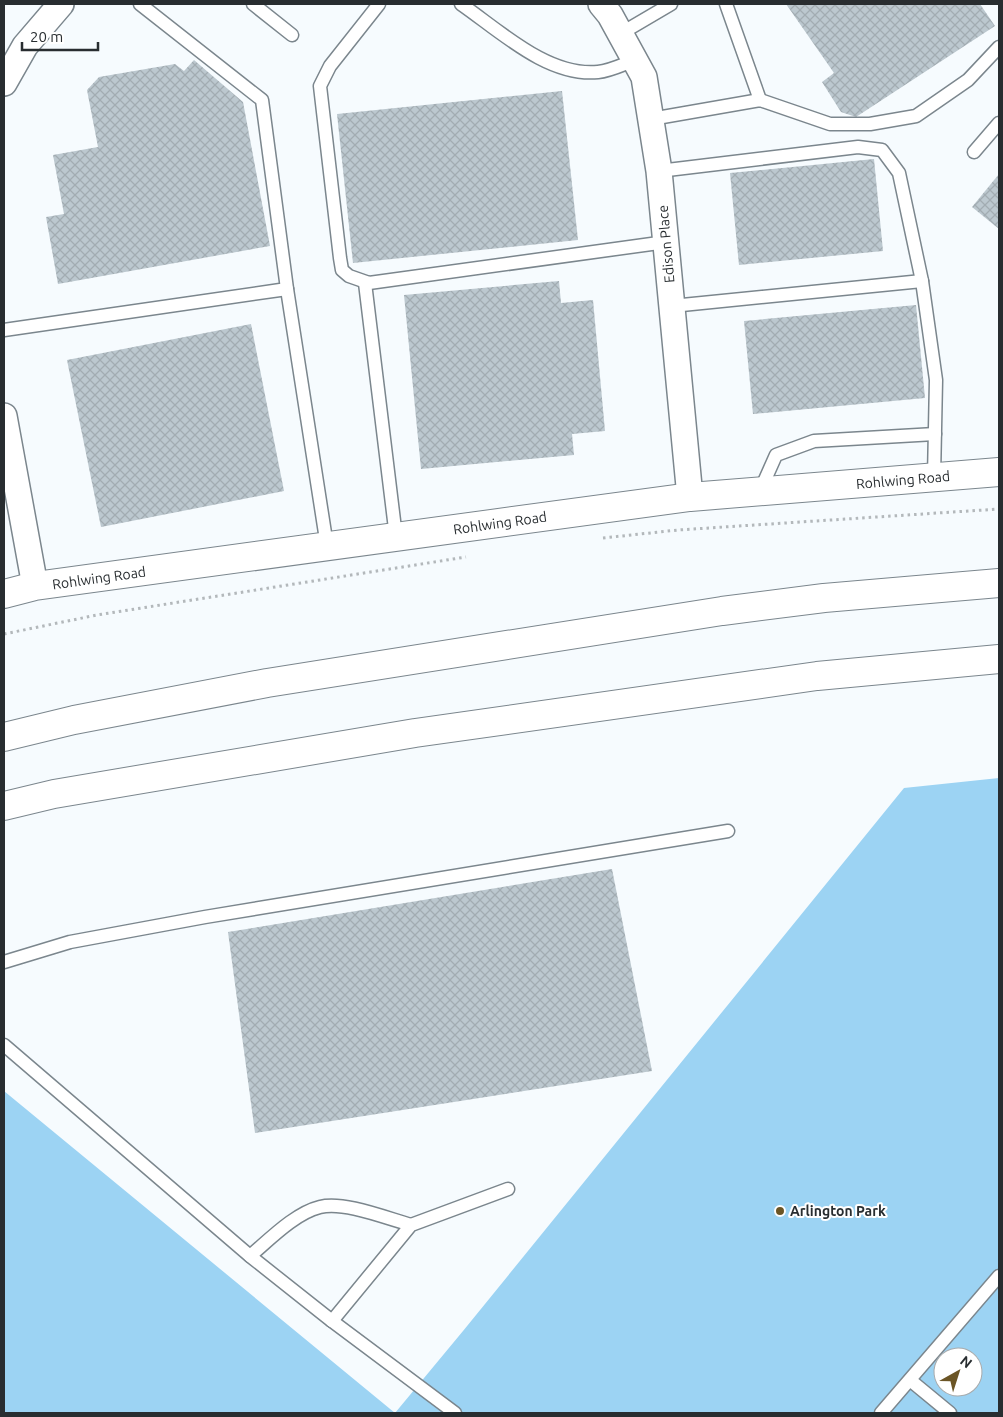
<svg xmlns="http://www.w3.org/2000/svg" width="1003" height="1417" font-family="Ubuntu,sans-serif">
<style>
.garden{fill:#9cd3f3;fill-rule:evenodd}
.building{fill:url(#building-cross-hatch)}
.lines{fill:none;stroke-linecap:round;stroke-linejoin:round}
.service-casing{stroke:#7b868d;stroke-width:15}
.minor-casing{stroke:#7b868d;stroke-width:28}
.secondary-casing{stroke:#7b868d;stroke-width:30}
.motorway-casing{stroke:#7b868d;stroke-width:30}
.path{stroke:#b3b8bb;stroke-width:3;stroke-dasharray:2.5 4;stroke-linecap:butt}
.service{stroke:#fff;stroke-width:12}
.minor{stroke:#fff;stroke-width:25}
.secondary{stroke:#fff;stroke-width:28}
.motorway{stroke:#fff;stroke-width:28}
.poi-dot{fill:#6b5525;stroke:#fff;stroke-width:2}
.labels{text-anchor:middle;stroke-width:4;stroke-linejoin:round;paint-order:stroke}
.street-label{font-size:14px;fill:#282d30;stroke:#fff}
.poi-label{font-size:14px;font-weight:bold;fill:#282d30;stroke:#fff;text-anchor:start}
</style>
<defs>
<pattern id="building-cross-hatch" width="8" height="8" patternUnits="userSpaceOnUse" patternTransform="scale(1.25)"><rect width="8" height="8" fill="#bcc8cf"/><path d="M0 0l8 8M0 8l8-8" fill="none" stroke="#a2acb2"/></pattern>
</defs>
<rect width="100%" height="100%" fill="#f6fbfe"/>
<path class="garden" d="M999 778V1413H4V1091L395 1413 463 1331 904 788ZM943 1357H973V1387H943Z"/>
<g class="building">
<path d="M786 4H980L995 26 856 117 841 112 822 82 834 73Z"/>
<path d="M194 60 243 102 270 246 58 284 46 217 64 214 53 155 98 147 87 90 99 77 175 64 184 71Z"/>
<path d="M562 91 578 240 353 263 337 114Z"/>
<path d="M874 159 883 251 739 265 730 173Z"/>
<path d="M999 174V229L972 207Z"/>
<path d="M559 281 561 303 593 300 605 431 572 434 574 455 421 469 404 295Z"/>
<path d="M916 305 925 398 753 414 744 321Z"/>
<path d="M251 324 284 491 101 527 67 360Z"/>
<path d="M612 869 652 1071 255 1133 228 932Z"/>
</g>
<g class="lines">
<g class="service-casing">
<g id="service">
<path d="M140 4 262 100 287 289 327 546"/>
<path d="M253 4 292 35"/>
<path d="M379 4 330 66 320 86 340 258 342 270 349 276 369 283 666 242"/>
<path d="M461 4C500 31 548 77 598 72 610 71 624 64 635 60"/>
<path d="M726 4 760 100"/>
<path d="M620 34 671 4"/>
<path d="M651 119 760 100 830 124H870L916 116 968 80 999 47"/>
<path d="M974 152 999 123"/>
<path d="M659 171 858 147 882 150 899 173 922 281 936 380 934 477"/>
<path d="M365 283 396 537"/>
<path d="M672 306 922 281"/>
<path d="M4 330 287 289"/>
<path d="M760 491 776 455 814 441 935 434"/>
<path d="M4 962 70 942 205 917 728 831"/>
<path d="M4 1045 250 1256 332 1321 455 1413"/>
<path d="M250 1256C269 1240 295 1213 320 1207 344 1201 386 1218 411 1225"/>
<path d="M332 1321 411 1225 508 1189"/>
<path d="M910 1380 950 1413"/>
<path d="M881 1413 999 1276"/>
</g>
</g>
<g class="minor-casing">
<g id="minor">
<path d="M601 4 610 15 644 77 659 171 690 497"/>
<path d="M4 83 25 46 61 4"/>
<path d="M4 416 35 586"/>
</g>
</g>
<g class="secondary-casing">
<path id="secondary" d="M4 594 35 586 690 497 999 472"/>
</g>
<g class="motorway-casing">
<g id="motorway">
<path d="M4 737 74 720 267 683 722 611 824 598 999 583"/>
<path d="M4 806 54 794 415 733 817 676 999 659"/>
</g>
</g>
<g class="path">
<path d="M603 538 678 530 999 509"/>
<path d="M4 634 97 615 466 557"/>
</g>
<use href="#service" class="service"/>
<use href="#minor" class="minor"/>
<use href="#secondary" class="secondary"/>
<use href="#motorway" class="motorway"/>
</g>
<circle class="poi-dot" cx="780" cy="1211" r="5"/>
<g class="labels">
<g class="street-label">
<text transform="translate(666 244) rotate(-95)" y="5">Edison Place</text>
<text transform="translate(903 480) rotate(-5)" y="5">Rohlwing Road</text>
<text transform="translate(500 523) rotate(-8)" y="5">Rohlwing Road</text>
<text transform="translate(99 578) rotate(-8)" y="5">Rohlwing Road</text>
</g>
<g class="poi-label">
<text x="790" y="1216">Arlington Park</text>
</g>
</g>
<rect width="1003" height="1417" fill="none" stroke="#282d30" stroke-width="10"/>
<g transform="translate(958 1372) rotate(39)"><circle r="24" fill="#ffffff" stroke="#a9abac"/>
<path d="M0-4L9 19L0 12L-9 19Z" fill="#6b5525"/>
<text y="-8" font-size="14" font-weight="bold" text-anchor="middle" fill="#282d30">N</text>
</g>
<path d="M22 42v8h76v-8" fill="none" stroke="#282d30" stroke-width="2.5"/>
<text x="30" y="42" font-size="15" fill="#282d30" stroke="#ffffff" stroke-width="4" paint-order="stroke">20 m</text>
</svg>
